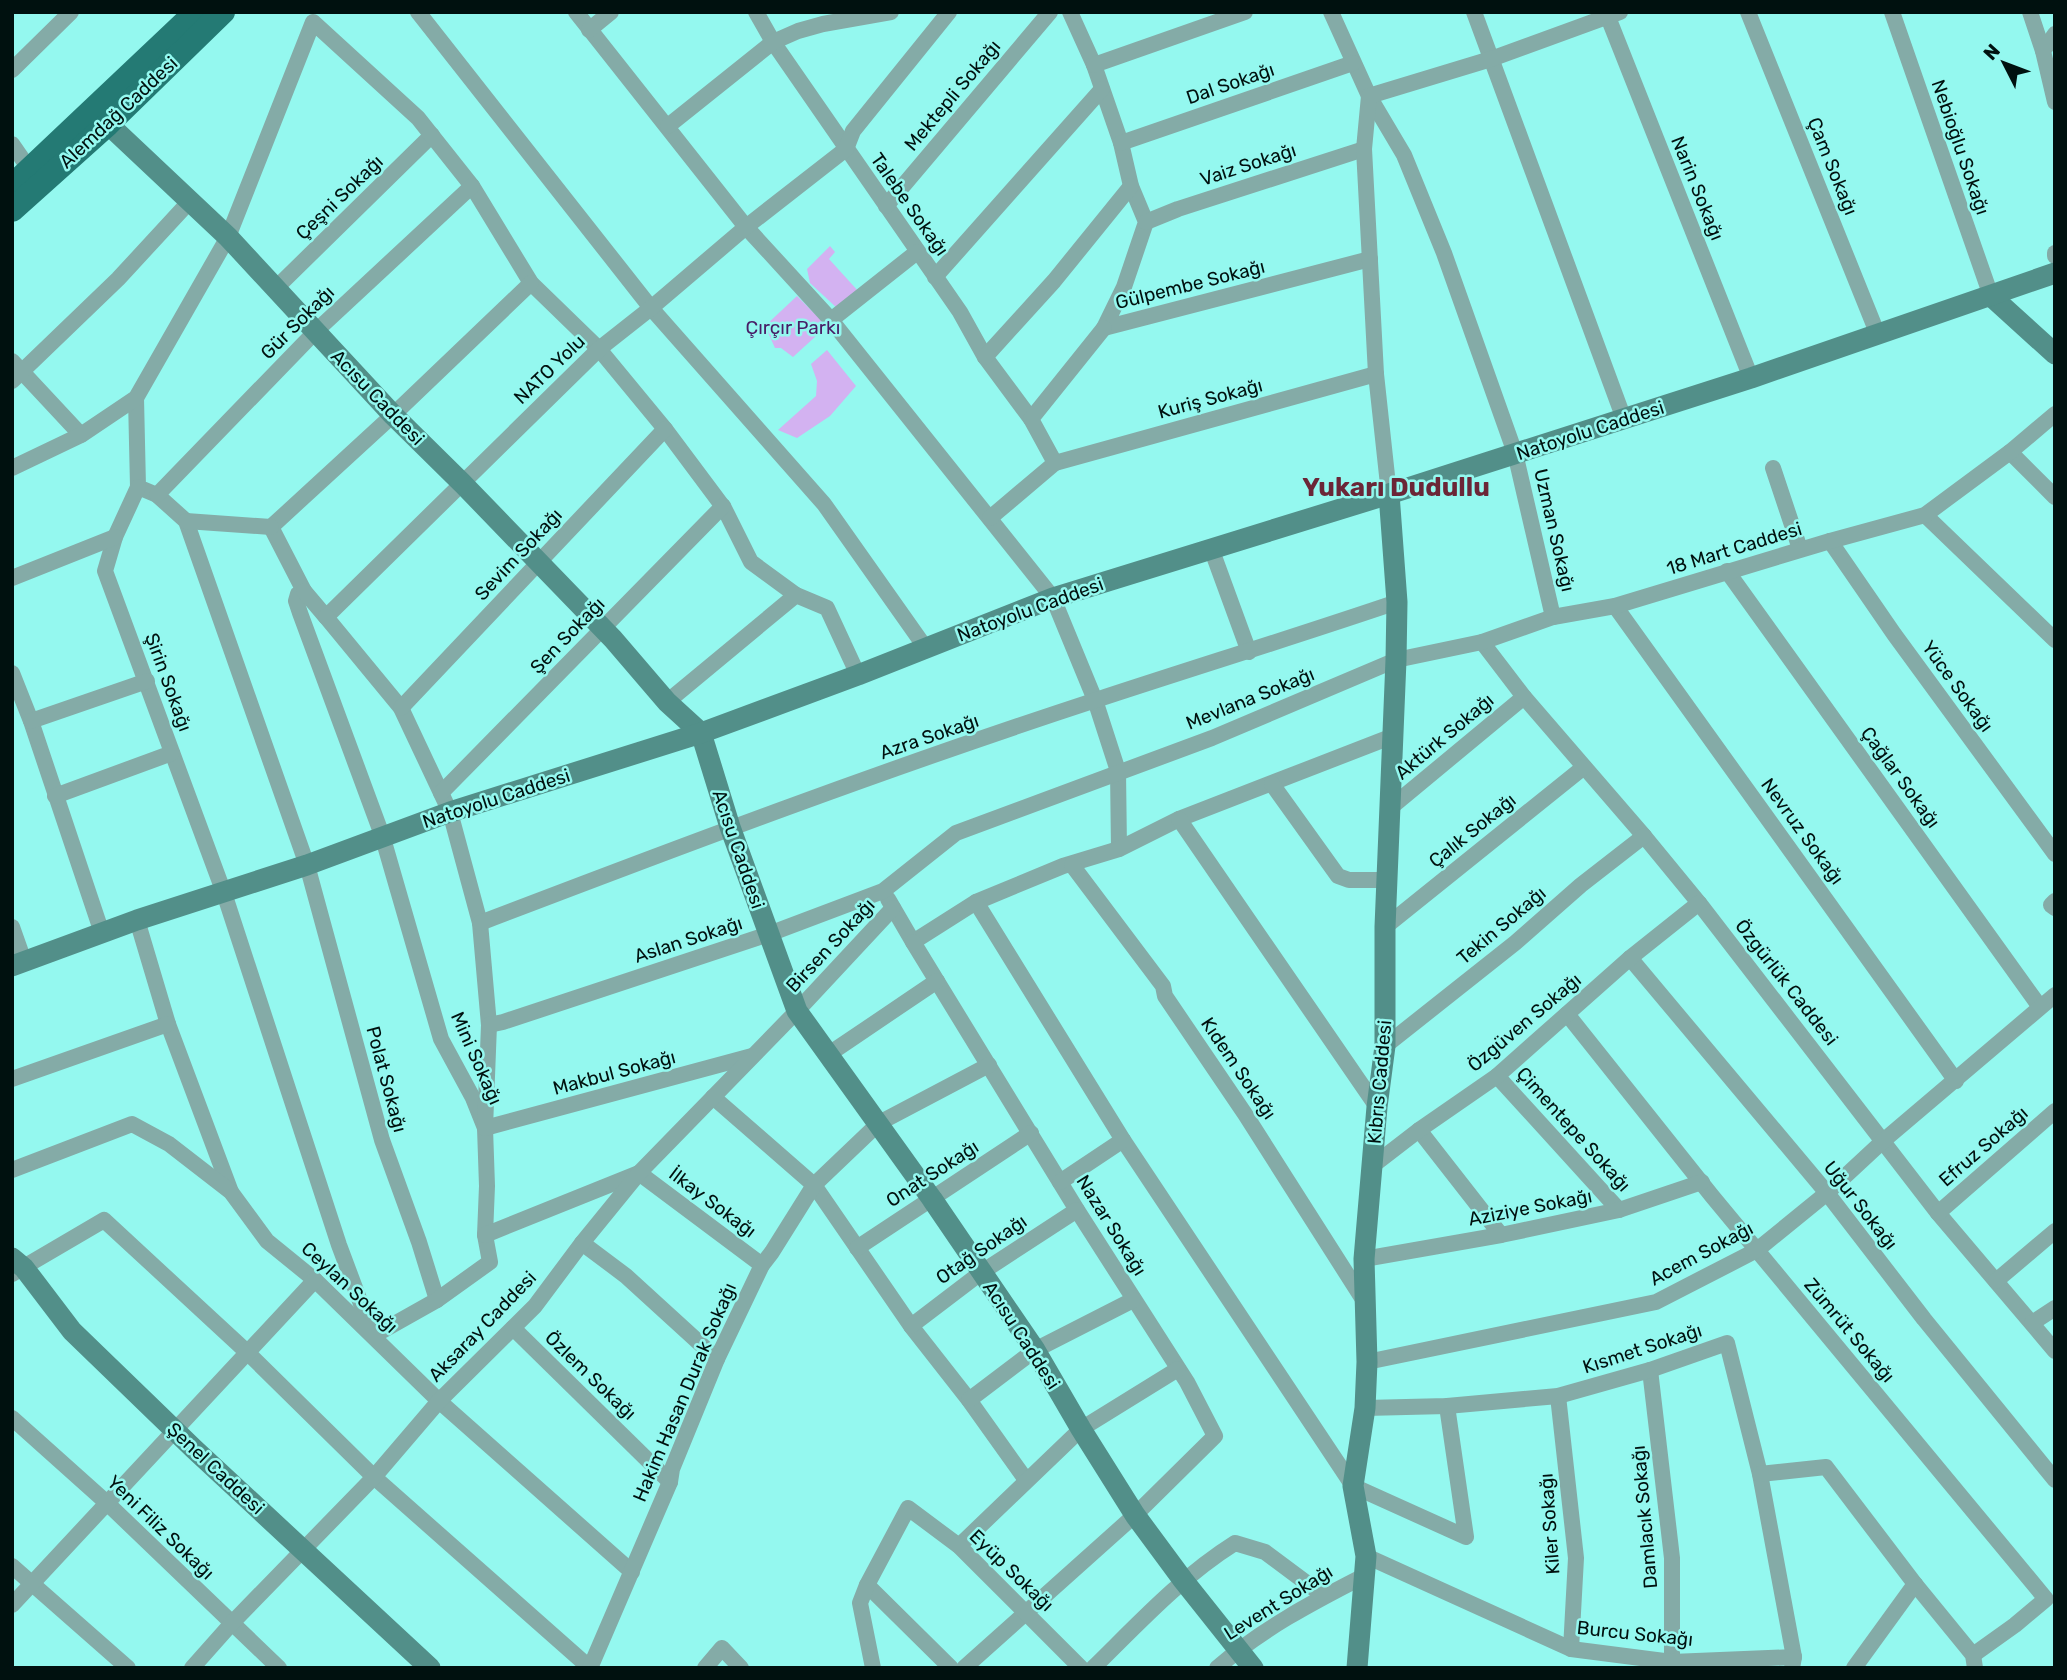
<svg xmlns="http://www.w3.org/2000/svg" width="2067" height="1680" font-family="Rubik,sans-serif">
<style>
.green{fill:#d3b2f1}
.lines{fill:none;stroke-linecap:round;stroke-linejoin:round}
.street{stroke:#84aba7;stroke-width:16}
.secondary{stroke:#528f89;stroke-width:21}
.primary{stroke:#247a74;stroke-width:24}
.labels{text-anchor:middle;stroke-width:5;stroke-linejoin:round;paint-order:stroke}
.street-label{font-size:19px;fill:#00110f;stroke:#94f8ef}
.park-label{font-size:19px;fill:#481d66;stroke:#94f8ef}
.district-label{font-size:26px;font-weight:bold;fill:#6b2637;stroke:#94f8ef}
</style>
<rect width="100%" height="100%" fill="#94f8ef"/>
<g class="green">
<path d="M830 246 835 252 829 259 859 292 838 309 810 283 807 269Z"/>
<path d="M797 296 827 326 793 357 781 348H775L765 326Z"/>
<path d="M827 350 856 386 830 416 797 438 778 430 816 396 817 381 811 364Z"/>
</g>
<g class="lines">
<g class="street">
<path d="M418 12 651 308 824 504 925 647"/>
<path d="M576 12 746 227 831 320 1053 598 1095 700 1118 771 1119 849"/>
<path d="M756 12 773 42 960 312 985 357 1031 419"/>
<path d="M1070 12 1094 65 1121 143 1131 186 1146 222 1124 287 1104 328 1370 259"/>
<path d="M1331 12 1369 96 1404 155 1444 253 1515 453 1553 617"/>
<path d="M1474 12 1624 419"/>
<path d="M1606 12 1751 378"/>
<path d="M1748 12 1878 335"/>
<path d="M1892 12 1991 296"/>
<path d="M2030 12 2043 51"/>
<path d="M589 30 611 12"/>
<path d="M2055 34 2043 51 2055 102"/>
<path d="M1094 65 1245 12"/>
<path d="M12 70 71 12"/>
<path d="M668 126 773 42 798 31 823 24 891 12"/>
<path d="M1121 143 1353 63"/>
<path d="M12 144 30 170"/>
<path d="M886 206 1050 12"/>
<path d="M1146 222 1178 209 1364 149"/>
<path d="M2055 253V256"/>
<path d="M935 277 1102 89"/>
<path d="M275 289 432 135"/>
<path d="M831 320 917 252"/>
<path d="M985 357 1054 281 1131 186"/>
<path d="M12 361 81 435"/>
<path d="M12 381 118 279 190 201"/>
<path d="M136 398 138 487 157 495 186 521 307 865 382 1140 419 1242 437 1300"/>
<path d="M2010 452 2055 497"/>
<path d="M1055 463 1376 374"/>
<path d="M12 468 81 435 136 398 228 237 313 22 418 118 472 186 531 283 599 349 665 429 724 508 751 562 796 595 827 608 858 675"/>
<path d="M1773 468 1800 549"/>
<path d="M138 487 115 537 105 571 224 893 339 1245 373 1336 437 1300 490 1262 485 1235 487 1186 485 1128 473 1098 441 1039 382 835 300 613 296 601 298 594 304 591 271 527 393 415 531 283"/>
<path d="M1389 494 1376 374 1364 149 1369 96 1491 59 1620 12"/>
<path d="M157 495 315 332 472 186"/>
<path d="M1925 515 2055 640"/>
<path d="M990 518 1055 463 1031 419 1104 328"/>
<path d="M186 521 271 527"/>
<path d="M1830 541 1894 634 2055 854"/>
<path d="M1211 548 1249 652"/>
<path d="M1727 571 2040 1007"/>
<path d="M12 578 115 537"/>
<path d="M304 591 326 617 599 349 651 308 746 227 846 149 853 131 949 12"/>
<path d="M1615 606 1956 1081"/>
<path d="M326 617 401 708 450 812 480 923 489 1025 485 1128 752 1056"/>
<path d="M1482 642 1524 697 1644 836 1699 903 1938 1213 2055 1351"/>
<path d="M12 673 31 721 102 933"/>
<path d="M667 702 796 595"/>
<path d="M401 708 665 429"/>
<path d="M31 721 147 681"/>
<path d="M1393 736 1179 819 1119 849 1063 866 976 902 1123 1140 1353 1486 1466 1537 1447 1406"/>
<path d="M1272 784 1338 876 1349 880H1387"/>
<path d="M441 793 723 506"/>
<path d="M55 796 172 753"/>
<path d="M1390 808 1524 697"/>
<path d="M1179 819 1377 1107"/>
<path d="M1072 865 1163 986 1165 996 1245 1114 1364 1301"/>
<path d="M888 899 913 942 976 902"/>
<path d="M2055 901 2051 905 2055 908"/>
<path d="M137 920 168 1024 231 1192"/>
<path d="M480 923C684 845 888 768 1096 700 1196 667 1297 636 1397 602"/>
<path d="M12 927 24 961"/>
<path d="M1385 927 1584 767"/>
<path d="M913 942 1077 1210 1187 1382 1215 1436 1135 1515 964 1668"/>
<path d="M1630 958 1827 1193 1924 1319 2055 1480"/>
<path d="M1567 1014 1712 1196 2046 1599 2015 1625 1973 1655"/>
<path d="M489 1025 503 1022 769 934 883 891 956 833 1212 738 1396 660 1482 642 1553 617 1615 606 1830 541 1925 515 2010 452 2055 414"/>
<path d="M1385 1046 1515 943 1581 885 1644 836"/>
<path d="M829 1054 937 981"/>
<path d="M1497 1076 1619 1210"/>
<path d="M12 1079 168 1024"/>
<path d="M713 1097 814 1185 911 1326 969 1400 1026 1480"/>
<path d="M1419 1130 1501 1235"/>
<path d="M1371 1167 1419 1130 1497 1076 1630 958 1699 903"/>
<path d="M12 1170 132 1124 169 1144 231 1192 267 1241 315 1280 439 1401 632 1572"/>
<path d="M1060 1182 1123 1140"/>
<path d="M1938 1213 2055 1111"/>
<path d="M485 1235 639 1173 762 1265"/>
<path d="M582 1243 626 1276 717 1359"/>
<path d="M857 1248 1031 1133"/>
<path d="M1364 1259 1501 1235 1619 1210 1702 1182"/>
<path d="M12 1274 104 1220 248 1353 374 1477 590 1668"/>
<path d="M1996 1281 2055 1231"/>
<path d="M2032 1323 2055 1308"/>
<path d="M911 1326 982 1272 1077 1210"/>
<path d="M513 1328 670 1482"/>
<path d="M1367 1362 1656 1302 1757 1250 1827 1193 1883 1141 2055 995"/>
<path d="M1650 1370 1672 1558V1662"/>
<path d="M1558 1396 1576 1558 1571 1649"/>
<path d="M969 1400 1035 1350 1133 1300"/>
<path d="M1365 1408 1447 1406 1558 1396 1650 1370 1727 1343 1760 1474 1794 1657 1792 1668"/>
<path d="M12 1418 107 1503 279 1668"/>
<path d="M1760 1474 1826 1467 1915 1584 1973 1655 1975 1668"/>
<path d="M959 1546 1081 1429 1178 1369"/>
<path d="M1366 1556 1571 1649 1672 1662 1794 1657"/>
<path d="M12 1566 128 1668"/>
<path d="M867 1585 951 1668"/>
<path d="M12 1605 315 1280"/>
<path d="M192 1668 232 1623 374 1477 439 1401 535 1306 582 1243 639 1173 797 1011 893 908"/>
<path d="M590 1668 670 1482 672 1469 717 1359 762 1265 772 1252 814 1185 879 1123 989 1065"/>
<path d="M705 1668 722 1648 741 1668"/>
<path d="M873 1668 860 1603 867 1585 908 1508 959 1546 1081 1668"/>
<path d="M1093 1668C1138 1624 1181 1577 1235 1543L1265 1552 1324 1596"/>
<path d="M1217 1668C1260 1630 1313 1602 1364 1576"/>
<path d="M1854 1668 1915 1584"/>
</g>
<g class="secondary">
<path d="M108 124 228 237 393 415 463 484 613 639 667 702 701 733 730 827 797 1011 932 1199 1035 1350 1081 1429 1135 1515 1183 1580 1253 1668"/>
<path d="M1991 296 2055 354"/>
<path d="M12 966 137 920 307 865 450 812 701 733 858 675 1053 598 1389 494 1751 378 2055 273"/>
<path d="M12 1258 24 1268 72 1331 194 1449 430 1668"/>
<path d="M1357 1668 1366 1556 1353 1486 1365 1408 1367 1362 1364 1259 1377 1107 1385 1046V927L1396 660 1397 602 1389 494"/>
</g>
<g class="primary">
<path d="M12 186 196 12"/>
<path d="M12 210 108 124 223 12"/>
</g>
</g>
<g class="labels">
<g class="street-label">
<text transform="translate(1230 83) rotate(-19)" y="7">Dal Sokağı</text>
<text transform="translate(952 95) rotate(-50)" y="7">Mektepli Sokağı</text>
<text transform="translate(118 112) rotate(-43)" y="7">Alemdağ Caddesi</text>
<text transform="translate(1961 147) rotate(71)" y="7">Nebioğlu Sokağı</text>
<text transform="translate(1248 164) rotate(-18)" y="7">Vaiz Sokağı</text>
<text transform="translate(1833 166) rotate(68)" y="7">Çam Sokağı</text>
<text transform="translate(1698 188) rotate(68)" y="7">Narin Sokağı</text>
<text transform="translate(339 197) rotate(-44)" y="7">Çeşni Sokağı</text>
<text transform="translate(910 204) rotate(55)" y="7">Talebe Sokağı</text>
<text transform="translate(1190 284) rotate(-14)" y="7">Gülpembe Sokağı</text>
<text transform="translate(297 322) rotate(-45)" y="7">Gür Sokağı</text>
<text transform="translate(549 369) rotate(-44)" y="7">NATO Yolu</text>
<text transform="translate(378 397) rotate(46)" y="7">Acısu Caddesi</text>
<text transform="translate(1210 398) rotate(-15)" y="7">Kuriş Sokağı</text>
<text transform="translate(1590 430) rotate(-18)" y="7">Natoyolu Caddesi</text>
<text transform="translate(1555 530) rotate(77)" y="7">Uzman Sokağı</text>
<text transform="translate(1734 548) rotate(-17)" y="7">18 Mart Caddesi</text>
<text transform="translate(518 554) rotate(-47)" y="7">Sevim Sokağı</text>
<text transform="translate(1030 609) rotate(-20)" y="7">Natoyolu Caddesi</text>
<text transform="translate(567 635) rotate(-46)" y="7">Şen Sokağı</text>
<text transform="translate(169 682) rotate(70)" y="7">Şirin Sokağı</text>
<text transform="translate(1958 686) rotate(54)" y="7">Yüce Sokağı</text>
<text transform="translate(1250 698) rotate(-22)" y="7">Mevlana Sokağı</text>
<text transform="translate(929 736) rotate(-19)" y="7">Azra Sokağı</text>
<text transform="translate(1444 736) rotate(-40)" y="7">Aktürk Sokağı</text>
<text transform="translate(1901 777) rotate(54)" y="7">Çağlar Sokağı</text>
<text transform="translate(496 798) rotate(-18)" y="7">Natoyolu Caddesi</text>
<text transform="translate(1472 830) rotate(-39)" y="7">Çalık Sokağı</text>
<text transform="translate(1803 831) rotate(54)" y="7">Nevruz Sokağı</text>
<text transform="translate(739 849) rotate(71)" y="7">Acısu Caddesi</text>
<text transform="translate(1501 925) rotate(-40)" y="7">Tekin Sokağı</text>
<text transform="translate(688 939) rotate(-18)" y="7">Aslan Sokağı</text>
<text transform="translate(830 945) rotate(-47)" y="7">Birsen Sokağı</text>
<text transform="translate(1787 982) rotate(52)" y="7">Özgürlük Caddesi</text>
<text transform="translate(1524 1022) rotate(-40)" y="7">Özgüven Sokağı</text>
<text transform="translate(477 1058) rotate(66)" y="7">Mini Sokağı</text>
<text transform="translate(1239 1068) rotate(56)" y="7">Kıdem Sokağı</text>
<text transform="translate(614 1072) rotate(-15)" y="7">Makbul Sokağı</text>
<text transform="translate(387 1079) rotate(75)" y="7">Polat Sokağı</text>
<text transform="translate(1379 1082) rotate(-85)" y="7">Kıbrıs Caddesi</text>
<text transform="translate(1574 1129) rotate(48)" y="7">Çimentepe Sokağı</text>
<text transform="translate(1983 1146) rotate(-41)" y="7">Efruz Sokağı</text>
<text transform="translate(932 1173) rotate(-33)" y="7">Onat Sokağı</text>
<text transform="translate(713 1202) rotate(37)" y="7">İlkay Sokağı</text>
<text transform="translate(1861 1205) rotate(52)" y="7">Uğur Sokağı</text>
<text transform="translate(1530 1207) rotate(-11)" y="7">Aziziye Sokağı</text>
<text transform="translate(1112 1225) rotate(58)" y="7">Nazar Sokağı</text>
<text transform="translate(981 1249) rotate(-35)" y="7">Otağ Sokağı</text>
<text transform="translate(1701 1253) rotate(-28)" y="7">Acem Sokağı</text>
<text transform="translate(350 1287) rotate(43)" y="7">Ceylan Sokağı</text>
<text transform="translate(482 1326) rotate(-46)" y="7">Aksaray Caddesi</text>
<text transform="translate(1850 1330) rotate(50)" y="7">Zümrüt Sokağı</text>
<text transform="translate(1022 1335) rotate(57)" y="7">Acısu Caddesi</text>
<text transform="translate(1642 1348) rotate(-18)" y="7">Kısmet Sokağı</text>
<text transform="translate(591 1375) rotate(44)" y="7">Özlem Sokağı</text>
<text transform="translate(684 1392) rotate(-67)" y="7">Hakim Hasan Durak Sokağı</text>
<text transform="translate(216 1468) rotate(43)" y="7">Şenel Caddesi</text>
<text transform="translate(1644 1517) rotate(-95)" y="7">Damlacık Sokağı</text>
<text transform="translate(1549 1524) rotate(-94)" y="7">Kiler Sokağı</text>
<text transform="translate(161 1527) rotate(44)" y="7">Yeni Filiz Sokağı</text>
<text transform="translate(1012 1570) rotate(44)" y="7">Eyüp Sokağı</text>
<text transform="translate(1278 1602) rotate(-32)" y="7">Levent Sokağı</text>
<text transform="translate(1635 1633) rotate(6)" y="7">Burcu Sokağı</text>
</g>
<g class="park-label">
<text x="793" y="334">Çırçır Parkı</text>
</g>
<g class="district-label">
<text x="1396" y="496">Yukarı Dudullu</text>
</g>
</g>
<rect width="2067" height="1680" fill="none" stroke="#00110f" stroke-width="28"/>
<g transform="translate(2004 63) rotate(312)" stroke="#94f8ef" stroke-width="5" paint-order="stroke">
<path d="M0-5L12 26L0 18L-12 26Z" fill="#00110f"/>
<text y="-10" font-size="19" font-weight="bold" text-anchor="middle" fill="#00110f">N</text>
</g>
</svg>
